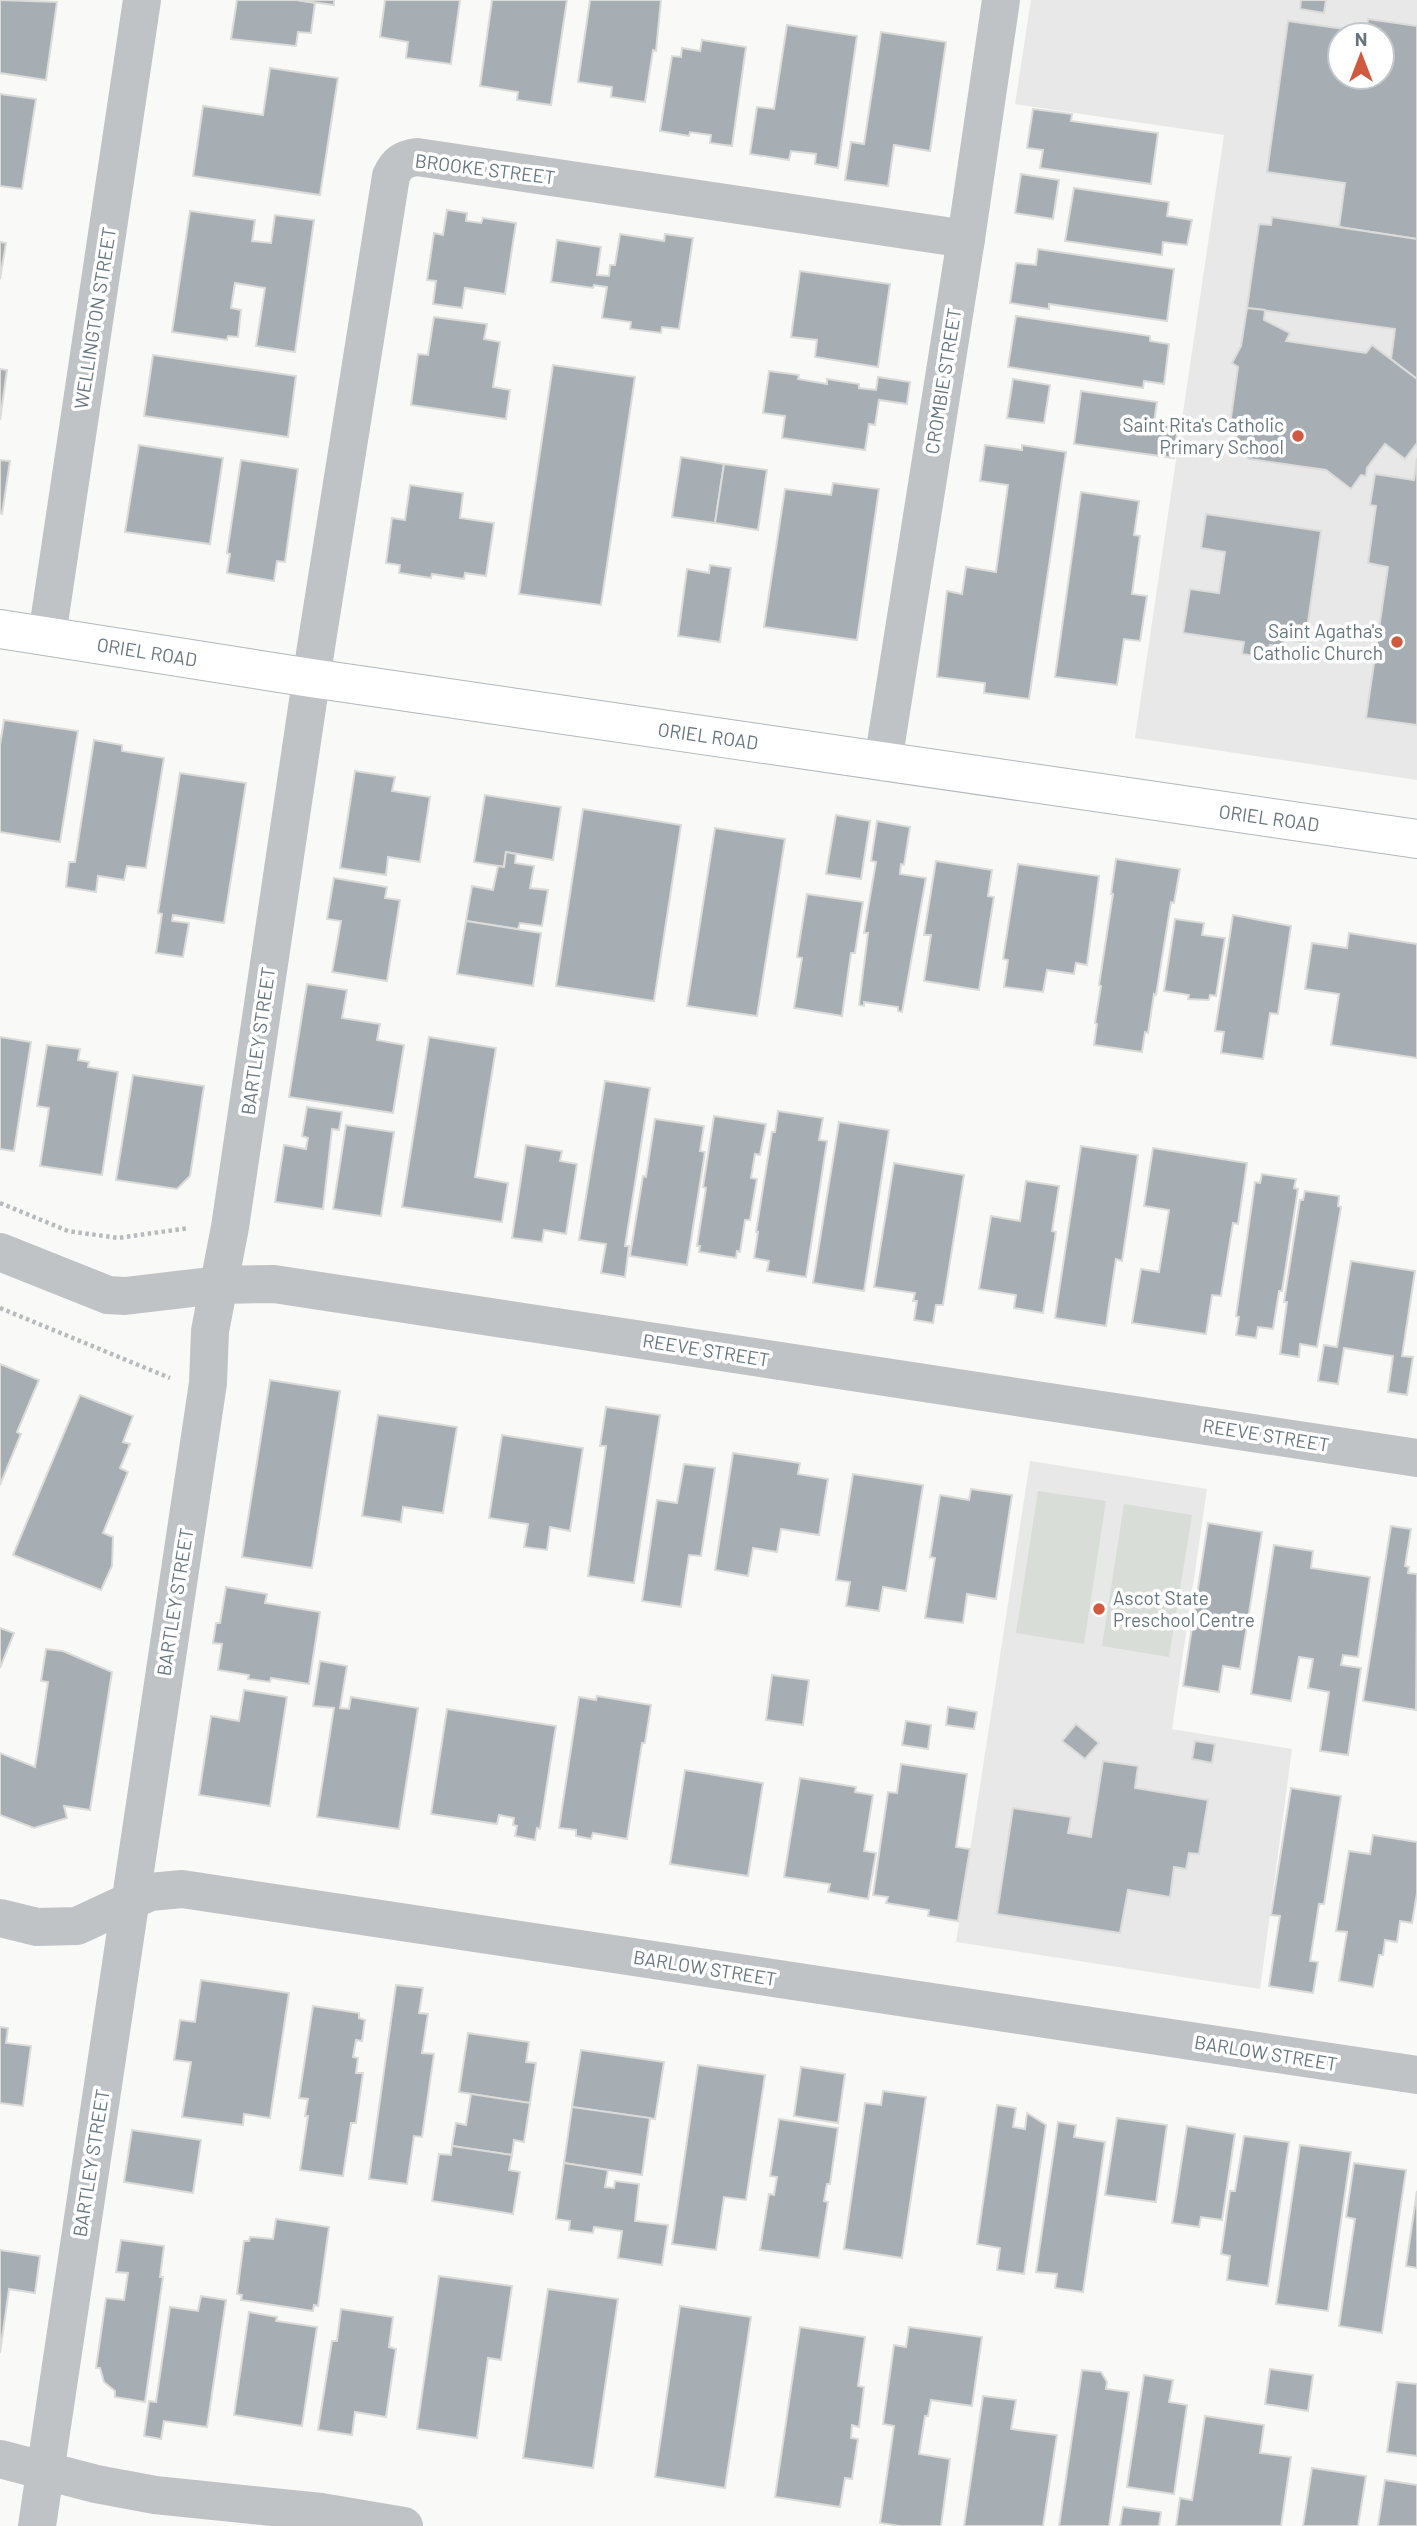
<svg xmlns="http://www.w3.org/2000/svg" width="1417" height="2526" font-family="Barlow,sans-serif">
<style>
.built{fill:#e7e8e7;fill-rule:evenodd}
.green{fill:#d9ddd7}
.building{fill:#a7aeb3;stroke:#dbdbd9;stroke-width:2;fill-rule:evenodd}
.lines{fill:none;stroke-linecap:round;stroke-linejoin:round}
.secondary-casing{stroke:#b1b7bb;stroke-width:40}
.path{stroke:#b7bbbd;stroke-width:4.5;stroke-dasharray:3.5 3.5;stroke-linecap:butt}
.street{stroke:#bfc3c6;stroke-width:38}
.secondary{stroke:#fff;stroke-width:38}
.poi-dot{fill:#d05a40;stroke:#fff;stroke-width:2.5}
.labels{text-anchor:middle;stroke-width:7;stroke-linejoin:round;paint-order:stroke}
.street-label{font-size:19px;fill:#67767e;stroke:#fff}
.poi-label{font-size:19px;fill:#67767e;stroke:#fff;text-anchor:end}
</style>
<rect width="100%" height="100%" fill="#f9f9f7"/>
<g class="built">
<path d="M1031 0H1417V780L1135 738 1224 135 1015 104ZM1340 35H1382V77H1340Z"/>
<path d="M1030 1461 1207 1489 1172 1729 1292 1749 1260 1989 956 1942Z"/>
</g>
<g class="green">
<path d="M1038 1491 1106 1501 1084 1644 1016 1633Z"/>
<path d="M1124 1504 1192 1515 1169 1657 1102 1646Z"/>
</g>
<g class="building">
<path d="M0 0 57 2 46 80 0 73Z"/>
<path d="M237 0H297L315 3 311 33 298 32 296 46 231 39Z"/>
<path d="M297 0H334V5Z"/>
<path d="M385 0H460L451 64 406 58 408 42 380 37Z"/>
<path d="M492 0H567L551 105 517 100 518 92 480 86Z"/>
<path d="M590 0H661L656 51 653 50 645 102 611 97 612 87 578 82Z"/>
<path d="M1301 0H1326L1324 13 1300 9Z"/>
<path d="M1368 19 1417 26V239L1339 227 1345 183 1267 172 1288 21 1366 32ZM1340 35H1382V77H1340Z"/>
<path d="M787 25 857 36 838 168 815 164 816 154 791 151 789 160 750 154 757 107 774 109Z"/>
<path d="M881 32 946 42 930 151 894 145 888 186 845 180 851 142 864 144Z"/>
<path d="M702 40 746 47 732 146 710 143 711 135 690 132 689 136 660 131 672 56 681 57 682 48 700 51Z"/>
<path d="M270 68 338 78 320 195 193 176 203 106 263 115Z"/>
<path d="M0 94 36 99 22 189 0 186Z"/>
<path d="M1033 109 1072 114 1071 121 1158 133 1151 184 1040 168 1043 150 1027 148Z"/>
<path d="M1021 174 1059 180 1053 219 1015 213Z"/>
<path d="M1074 188 1169 202 1167 216 1192 220 1187 245 1163 242 1162 255 1065 241Z"/>
<path d="M447 210 467 213 466 221 481 223 483 218 516 223 505 294 465 288 462 308 433 304 436 281 427 280 434 233 443 235Z"/>
<path d="M190 211 255 220 252 241 271 243 275 215 314 220 295 352 256 346 265 288 235 283 231 308 241 310 238 337 228 336 227 340 172 332Z"/>
<path d="M1272 217 1417 239V379L1391 359 1395 329 1247 308 1259 224 1271 225Z"/>
<path d="M620 234 664 241 665 234 693 238 679 329 662 327 661 333 630 329 631 322 602 318 607 287 594 285 593 288 551 282 557 240 601 247 597 275 609 276 610 265H615Z"/>
<path d="M0 242 6 243 0 279Z"/>
<path d="M1038 249 1174 269 1167 321 1049 304V309L1010 303 1016 263 1036 265Z"/>
<path d="M800 271 890 284 878 367 815 357 817 340 791 337Z"/>
<path d="M1247 308 1265 310 1264 320 1290 333 1286 341 1366 353 1372 345 1417 379V443L1405 459 1385 444 1367 468 1366 476 1361 475 1351 489 1326 470 1249 459 1230 445 1239 433 1229 432 1238 367 1232 363 1241 346Z"/>
<path d="M1016 316 1150 336V341L1169 344 1164 384 1144 381 1143 388 1008 367Z"/>
<path d="M434 317 487 324 484 339 500 342 493 387 510 390 506 419 411 405 418 354 428 355Z"/>
<path d="M153 355 296 376 288 437 144 416Z"/>
<path d="M553 365 635 377 601 605 519 594Z"/>
<path d="M0 369 7 370 0 420Z"/>
<path d="M769 371 799 375 798 379 827 384V379L859 384V388L876 390 878 377 910 382 907 404 879 400 875 425 869 424 865 450 782 438 785 416 763 413Z"/>
<path d="M1013 379 1050 385 1044 423 1007 418Z"/>
<path d="M1081 391 1157 402 1154 422 1178 425 1174 458 1074 444Z"/>
<path d="M139 445 223 458 210 544 125 532Z"/>
<path d="M985 445 1022 450V445L1066 452 1029 699 984 693 985 683 937 677 947 591 962 594 966 567 996 572 1008 485 980 481Z"/>
<path d="M681 457 724 464 715 523 672 517Z"/>
<path d="M1417 458V725L1366 718 1388 567 1368 563 1376 506 1370 505 1375 474 1414 480Z"/>
<path d="M0 460 10 461 2 514 0 513Z"/>
<path d="M241 460 298 469 285 562 277 561 274 581 227 573 230 554 227 553Z"/>
<path d="M724 464 767 470 758 530 715 523Z"/>
<path d="M833 483 879 489 857 640 764 627 785 489 831 495Z"/>
<path d="M410 485 463 493 460 518 494 523 486 576 465 573 464 579 432 574 431 578 399 573 400 565 386 563 392 518 405 520Z"/>
<path d="M1081 492 1139 501 1134 535 1140 536 1132 594 1147 596 1140 641 1124 639 1117 685 1055 677Z"/>
<path d="M1206 514 1321 531 1305 643 1285 640 1284 647 1270 645 1268 658 1242 654 1244 642 1183 633 1190 589 1219 593 1225 552 1201 548Z"/>
<path d="M710 565 731 568 720 642 678 636 687 569 709 573Z"/>
<path d="M4 720 78 731 60 842 0 832V745Z"/>
<path d="M94 740 122 745V751L164 758 146 868 127 866 124 880 98 876 96 892 66 887 69 862H75Z"/>
<path d="M355 771 395 777 392 791 430 797 420 862 388 857 386 875 340 868Z"/>
<path d="M180 773 246 783 224 923 173 915 172 921 189 923 183 957 156 953 162 914 158 913Z"/>
<path d="M485 795 561 807 553 860 506 852 504 867 474 862Z"/>
<path d="M583 809 681 825 654 1001 556 986Z"/>
<path d="M836 815 870 821 861 879 826 874Z"/>
<path d="M877 821 910 827 904 865 901 864 900 874 926 878 902 1012 898 1011V1007L864 1002V1006L859 1005 868 933H864L876 862 871 861Z"/>
<path d="M715 828 785 839 757 1016 687 1006Z"/>
<path d="M506 852 516 854 515 863 534 866 530 888 548 890 542 926 520 923 518 929 466 921 472 886 493 890 498 866 504 867Z"/>
<path d="M1116 859 1180 869 1174 903 1171 902 1156 995 1154 994 1148 1033 1145 1032 1142 1052 1094 1045 1097 1024 1095 1023 1101 986 1099 985 1113 894H1111Z"/>
<path d="M936 861 992 870 988 896 994 897 979 990 924 981 931 935H924Z"/>
<path d="M1018 864 1099 876 1087 965 1076 963 1074 974 1047 970 1043 992 1004 987 1008 960 1003 959Z"/>
<path d="M334 878 387 887 385 898 400 900 387 981 332 972 341 921 327 919Z"/>
<path d="M807 894 863 902 855 953H851L842 1016 794 1008 802 958 797 957Z"/>
<path d="M1233 915 1291 926 1278 1014 1270 1013 1263 1059 1221 1053 1224 1032 1215 1031Z"/>
<path d="M1175 919 1204 923 1202 935 1225 938 1216 996 1210 995 1209 1000 1188 999 1189 995 1164 991Z"/>
<path d="M466 921 541 933 533 986 457 974Z"/>
<path d="M1349 933 1417 944V1058L1331 1045 1339 994 1305 989 1312 943 1347 948Z"/>
<path d="M307 984 347 990 342 1018 380 1024 377 1040 404 1045 393 1113 289 1097Z"/>
<path d="M0 1037 31 1042 14 1151 0 1149Z"/>
<path d="M429 1037 496 1048 475 1177 508 1183 502 1222 402 1207Z"/>
<path d="M47 1045 80 1049 78 1060 89 1062 88 1067 118 1072 102 1175 40 1166 49 1108 37 1106Z"/>
<path d="M133 1075 204 1086 190 1176 177 1189 116 1180Z"/>
<path d="M605 1081 650 1088 625 1246H629L625 1277 601 1273 606 1244 579 1240Z"/>
<path d="M307 1107 342 1112 339 1130 332 1129 323 1209 275 1202 284 1145 306 1149 308 1138 302 1136Z"/>
<path d="M778 1111 823 1118 819 1140 827 1141 806 1277 767 1271 769 1261 754 1258 758 1232H756L772 1132H775Z"/>
<path d="M714 1116 766 1124 760 1155 755 1154 751 1178 757 1179 750 1220H745L740 1252 737 1251 736 1258 699 1252 700 1246H697L706 1188 703 1187Z"/>
<path d="M655 1119 704 1126 700 1151 705 1152 687 1265 630 1256 643 1176 646 1177Z"/>
<path d="M839 1122 889 1130 864 1291 813 1283Z"/>
<path d="M346 1125 394 1132 381 1216 333 1209Z"/>
<path d="M526 1145 562 1151 560 1161 577 1164 566 1234 544 1230 542 1242 512 1238Z"/>
<path d="M1081 1146 1138 1155 1122 1261 1116 1259 1106 1326 1055 1318Z"/>
<path d="M1153 1148 1247 1163 1238 1224 1233 1223 1221 1296 1212 1295 1206 1334 1132 1323 1141 1269 1159 1272 1169 1210 1144 1206Z"/>
<path d="M894 1163 964 1175 943 1305H936L933 1323 914 1320 917 1301H913L915 1293 874 1287Z"/>
<path d="M1262 1174 1296 1179 1294 1188 1298 1189 1282 1291H1279L1273 1329 1258 1327 1256 1338 1236 1335 1239 1317 1236 1316 1255 1182 1260 1183Z"/>
<path d="M1026 1181 1059 1186 1052 1231 1056 1232 1043 1313 1014 1308 1016 1295 979 1289 991 1216 1020 1221Z"/>
<path d="M1305 1191 1339 1196 1338 1206 1341 1207 1317 1347 1300 1344 1299 1357 1280 1354 1287 1302H1284L1300 1200H1303Z"/>
<path d="M1351 1261 1415 1271 1402 1356 1413 1357 1407 1395 1388 1392 1393 1356 1344 1348 1338 1384 1318 1381 1324 1345 1337 1347Z"/>
<path d="M0 1364 39 1380 17 1432 21 1434 0 1485Z"/>
<path d="M270 1380 340 1391 312 1568 242 1557Z"/>
<path d="M80 1395 133 1416 123 1442 130 1444 120 1468 128 1472 103 1533 113 1537 112 1566 101 1590 13 1555Z"/>
<path d="M606 1407 660 1415 634 1583 588 1576 606 1446H600Z"/>
<path d="M378 1415 457 1427 443 1513 403 1507 401 1522 362 1516Z"/>
<path d="M502 1435 583 1448 570 1531 550 1527 547 1550 524 1547 528 1524 489 1518Z"/>
<path d="M733 1453 800 1463 798 1474 828 1479 819 1535 781 1529 777 1552 753 1548 748 1576 715 1570Z"/>
<path d="M684 1464 715 1468 701 1556 689 1555 681 1607 642 1601 657 1500 677 1503Z"/>
<path d="M853 1474 923 1485 906 1591 883 1587 879 1611 846 1606 850 1582 836 1580Z"/>
<path d="M971 1489 1012 1495 996 1599 967 1594 963 1623 925 1618 935 1558 930 1557 940 1495 969 1500Z"/>
<path d="M1208 1523 1262 1532 1240 1669 1223 1666 1219 1692 1183 1686Z"/>
<path d="M1391 1526 1411 1529 1405 1566 1409 1567 1408 1573 1417 1574 1416 1710 1363 1701Z"/>
<path d="M1274 1545 1313 1551 1311 1568 1370 1577 1358 1657 1343 1655 1341 1665 1361 1668 1348 1755 1320 1751 1329 1692 1308 1688 1313 1659 1299 1657 1291 1701 1251 1694Z"/>
<path d="M226 1587 267 1594 265 1603 320 1612 309 1684 271 1678 270 1682 248 1679 249 1675 218 1670 222 1644 213 1643 216 1623H220Z"/>
<path d="M0 1628 14 1633 0 1668Z"/>
<path d="M46 1649 63 1651 112 1672 90 1810 64 1806 67 1818 34 1828 0 1815V1753L35 1767 48 1682 41 1681Z"/>
<path d="M320 1661 347 1666 340 1708 349 1709 351 1697 418 1708 399 1829 317 1817 334 1708 313 1706Z"/>
<path d="M772 1675 809 1680 803 1725 766 1720Z"/>
<path d="M244 1690 287 1697 270 1806 199 1795 211 1716 239 1721Z"/>
<path d="M597 1696 651 1705 645 1743H642L627 1839 593 1833 591 1839 576 1836V1830L559 1828 579 1697 596 1700Z"/>
<path d="M948 1707 977 1712 974 1729 946 1725Z"/>
<path d="M447 1709 556 1726 540 1829 537 1828 535 1840 515 1836 517 1826 513 1825 514 1818 499 1815 497 1824 431 1814Z"/>
<path d="M906 1721 931 1725 928 1749 902 1745Z"/>
<path d="M1076 1724 1099 1743 1085 1759 1062 1741Z"/>
<path d="M1195 1741 1215 1744 1212 1763 1192 1759Z"/>
<path d="M1103 1761 1138 1766 1135 1788 1208 1800 1199 1854 1189 1853 1186 1869 1174 1867 1170 1897 1128 1890 1120 1933 997 1914 1013 1808 1071 1817 1068 1833 1091 1837Z"/>
<path d="M901 1764 967 1774 956 1847 970 1849 958 1921 928 1916 929 1910 886 1903 888 1897 873 1895 888 1792 897 1793Z"/>
<path d="M685 1770 763 1783 748 1876 670 1864Z"/>
<path d="M800 1778 856 1787 855 1792 873 1795 864 1851 876 1853 868 1899 828 1892 830 1884 784 1877Z"/>
<path d="M1291 1788 1341 1796 1324 1904H1319L1310 1961 1318 1962 1313 1993 1269 1986 1280 1916 1271 1915Z"/>
<path d="M1373 1835 1417 1842V1893L1412 1923 1400 1921 1397 1942 1385 1940 1383 1955H1379L1373 1987 1339 1981 1347 1932 1336 1931 1349 1851 1370 1854Z"/>
<path d="M201 1980 289 1993 270 2118 244 2114 243 2125 182 2117 191 2062 174 2060 180 2020 195 2022Z"/>
<path d="M396 1985 423 1988 419 2013 428 2014 422 2053 434 2054 422 2137 414 2136 407 2184 369 2179Z"/>
<path d="M313 2006 359 2013V2018L365 2020 362 2041 356 2040 353 2057 358 2058 356 2073H363L356 2123H351L343 2176 300 2170 308 2116H305L308 2099 299 2098Z"/>
<path d="M0 2027 8 2028 6 2043 31 2046 23 2106 0 2103Z"/>
<path d="M468 2033 529 2042 526 2062 536 2063 530 2103 459 2092Z"/>
<path d="M581 2050 664 2062 655 2119 572 2107Z"/>
<path d="M698 2065 765 2075 746 2200 724 2197 716 2250 672 2244Z"/>
<path d="M801 2067 845 2074 838 2123 794 2116Z"/>
<path d="M883 2091 926 2097 902 2258 844 2249 865 2103 881 2105Z"/>
<path d="M471 2094 530 2103 524 2142 514 2140 512 2155 452 2146 456 2123 466 2125Z"/>
<path d="M997 2105 1016 2108 1013 2127 1025 2129 1027 2113 1046 2125 1024 2274 997 2270 1000 2248 977 2244Z"/>
<path d="M572 2107 650 2118 642 2175 564 2163Z"/>
<path d="M1117 2118 1167 2125 1156 2202 1105 2195Z"/>
<path d="M779 2119 838 2128 830 2184H827L824 2201 828 2202 819 2258 760 2250 769 2194 774 2195 777 2177 770 2176Z"/>
<path d="M1058 2122 1076 2125 1074 2137 1105 2142 1083 2292 1055 2288 1057 2274 1036 2272Z"/>
<path d="M1187 2126 1235 2134 1222 2220 1201 2217 1199 2227 1172 2223Z"/>
<path d="M132 2130 201 2140 193 2193 124 2182Z"/>
<path d="M1244 2136 1289 2142 1268 2286 1227 2280 1230 2256 1221 2254 1230 2191H1235Z"/>
<path d="M1300 2145 1351 2152 1328 2311 1276 2304Z"/>
<path d="M452 2146 512 2155 509 2170 520 2172 513 2214 432 2201 439 2154 451 2155Z"/>
<path d="M564 2163 608 2170 605 2187 614 2188 615 2181 639 2184 635 2221 668 2225 662 2265 618 2258 622 2231 594 2227 593 2233 569 2230 570 2221 556 2219Z"/>
<path d="M1354 2163 1406 2170 1382 2333 1339 2326 1355 2219 1346 2217Z"/>
<path d="M1417 2191V2268L1406 2266Z"/>
<path d="M276 2219 329 2227 318 2306 314 2305 313 2311 241 2300 242 2295 237 2294 244 2241H249L250 2237 273 2239Z"/>
<path d="M121 2240 164 2246 160 2277H163L145 2402 115 2397V2391L104 2382 100 2368H96L106 2298 124 2300 128 2273 116 2272Z"/>
<path d="M0 2250 40 2256 35 2293 9 2289 0 2353Z"/>
<path d="M439 2276 512 2286 501 2360 488 2358 477 2438 417 2429Z"/>
<path d="M548 2289 618 2299 593 2468 523 2458Z"/>
<path d="M201 2296 226 2300 207 2427 164 2421 161 2439 144 2436 149 2401 156 2402 170 2307 198 2311Z"/>
<path d="M680 2306 751 2317 725 2488 655 2477Z"/>
<path d="M341 2309 393 2317 389 2347 396 2349 386 2417 355 2412 352 2435 318 2430 332 2341H337Z"/>
<path d="M249 2312 277 2317 276 2321 317 2327 302 2426 234 2415Z"/>
<path d="M800 2327 865 2337 858 2386 864 2387 859 2427 852 2425 851 2438 858 2439 852 2479 845 2478 840 2507 775 2497Z"/>
<path d="M909 2327 982 2337 972 2406 931 2400 928 2416H925L919 2454 950 2459 941 2526H900L880 2523 894 2426 883 2424 894 2345 906 2347Z"/>
<path d="M1270 2369 1313 2375 1308 2411 1265 2404Z"/>
<path d="M1082 2370 1101 2372 1107 2382 1106 2389 1129 2392 1109 2526H1059Z"/>
<path d="M1144 2375 1173 2380 1169 2402 1187 2405 1174 2494 1127 2487Z"/>
<path d="M1397 2382 1417 2384V2456L1387 2452Z"/>
<path d="M983 2396 1016 2400 1011 2429 1057 2435 1043 2526H964Z"/>
<path d="M1205 2416 1264 2425 1260 2453 1291 2457 1281 2526H1176L1180 2498 1192 2500Z"/>
<path d="M1312 2468 1366 2476 1358 2526H1303Z"/>
<path d="M1385 2480 1417 2485V2526H1378Z"/>
<path d="M1123 2507 1161 2512 1159 2526H1120Z"/>
</g>
<g class="lines">
<g class="secondary-casing">
<path id="secondary" d="M0 629 311 678 1417 839"/>
</g>
<g class="path">
<path d="M0 1203 68 1231 118 1238 189 1228"/>
<path d="M0 1308 170 1378"/>
</g>
<g class="street">
<path d="M47 636 142 0"/>
<path d="M883 762 966 239 1001 0"/>
<path d="M0 1252 108 1295 125 1296 219 1285 274 1284 1417 1458"/>
<path d="M0 1918 37 1927 77 1926 150 1892 182 1889 1417 2075"/>
<path d="M0 2459 96 2484 155 2495 321 2512 404 2526"/>
<path d="M37 2526 208 1383 210 1331 230 1227 316 647 391 176C397 163 403 159 417 157L966 239"/>
</g>
<use href="#secondary" class="secondary"/>
</g>
<g class="poi-dot">
<circle cx="1298" cy="436" r="7"/>
<circle cx="1397" cy="642" r="7"/>
<circle cx="1099" cy="1609" r="7"/>
</g>
<g class="labels">
<g class="street-label">
<text transform="translate(485 169) rotate(7)" y="7">BROOKE STREET</text>
<text transform="translate(95 318) rotate(-81)" y="7">WELLINGTON STREET</text>
<text transform="translate(943 381) rotate(-81)" y="7">CROMBIE STREET</text>
<text transform="translate(147 652) rotate(9)" y="7">ORIEL ROAD</text>
<text transform="translate(708 736) rotate(8)" y="7">ORIEL ROAD</text>
<text transform="translate(1269 818) rotate(8)" y="7">ORIEL ROAD</text>
<text transform="translate(258 1041) rotate(-82)" y="7">BARTLEY STREET</text>
<text transform="translate(706 1350) rotate(9)" y="7">REEVE STREET</text>
<text transform="translate(1266 1435) rotate(9)" y="7">REEVE STREET</text>
<text transform="translate(175 1602) rotate(-81)" y="7">BARTLEY STREET</text>
<text transform="translate(705 1968) rotate(9)" y="7">BARLOW STREET</text>
<text transform="translate(1266 2053) rotate(9)" y="7">BARLOW STREET</text>
<text transform="translate(91 2163) rotate(-81)" y="7">BARTLEY STREET</text>
</g>
<g class="poi-label">
<text x="1284" y="432">Saint Rita's Catholic<tspan x="1284" dy="22">Primary School</tspan></text>
<text x="1383" y="638">Saint Agatha's<tspan x="1383" dy="22">Catholic Church</tspan></text>
<text x="1113" y="1605" text-anchor="start">Ascot State<tspan x="1113" dy="22">Preschool Centre</tspan></text>
</g>
</g>
<g transform="translate(1361 56)"><circle r="33" fill="#ffffff" stroke="#c2c8cb" stroke-width="2"/>
<path d="M0-5L12 26L0 18L-12 26Z" fill="#d05a40"/>
<text y="-10" font-size="19" font-weight="bold" text-anchor="middle" fill="#67767e">N</text>
</g>
</svg>
